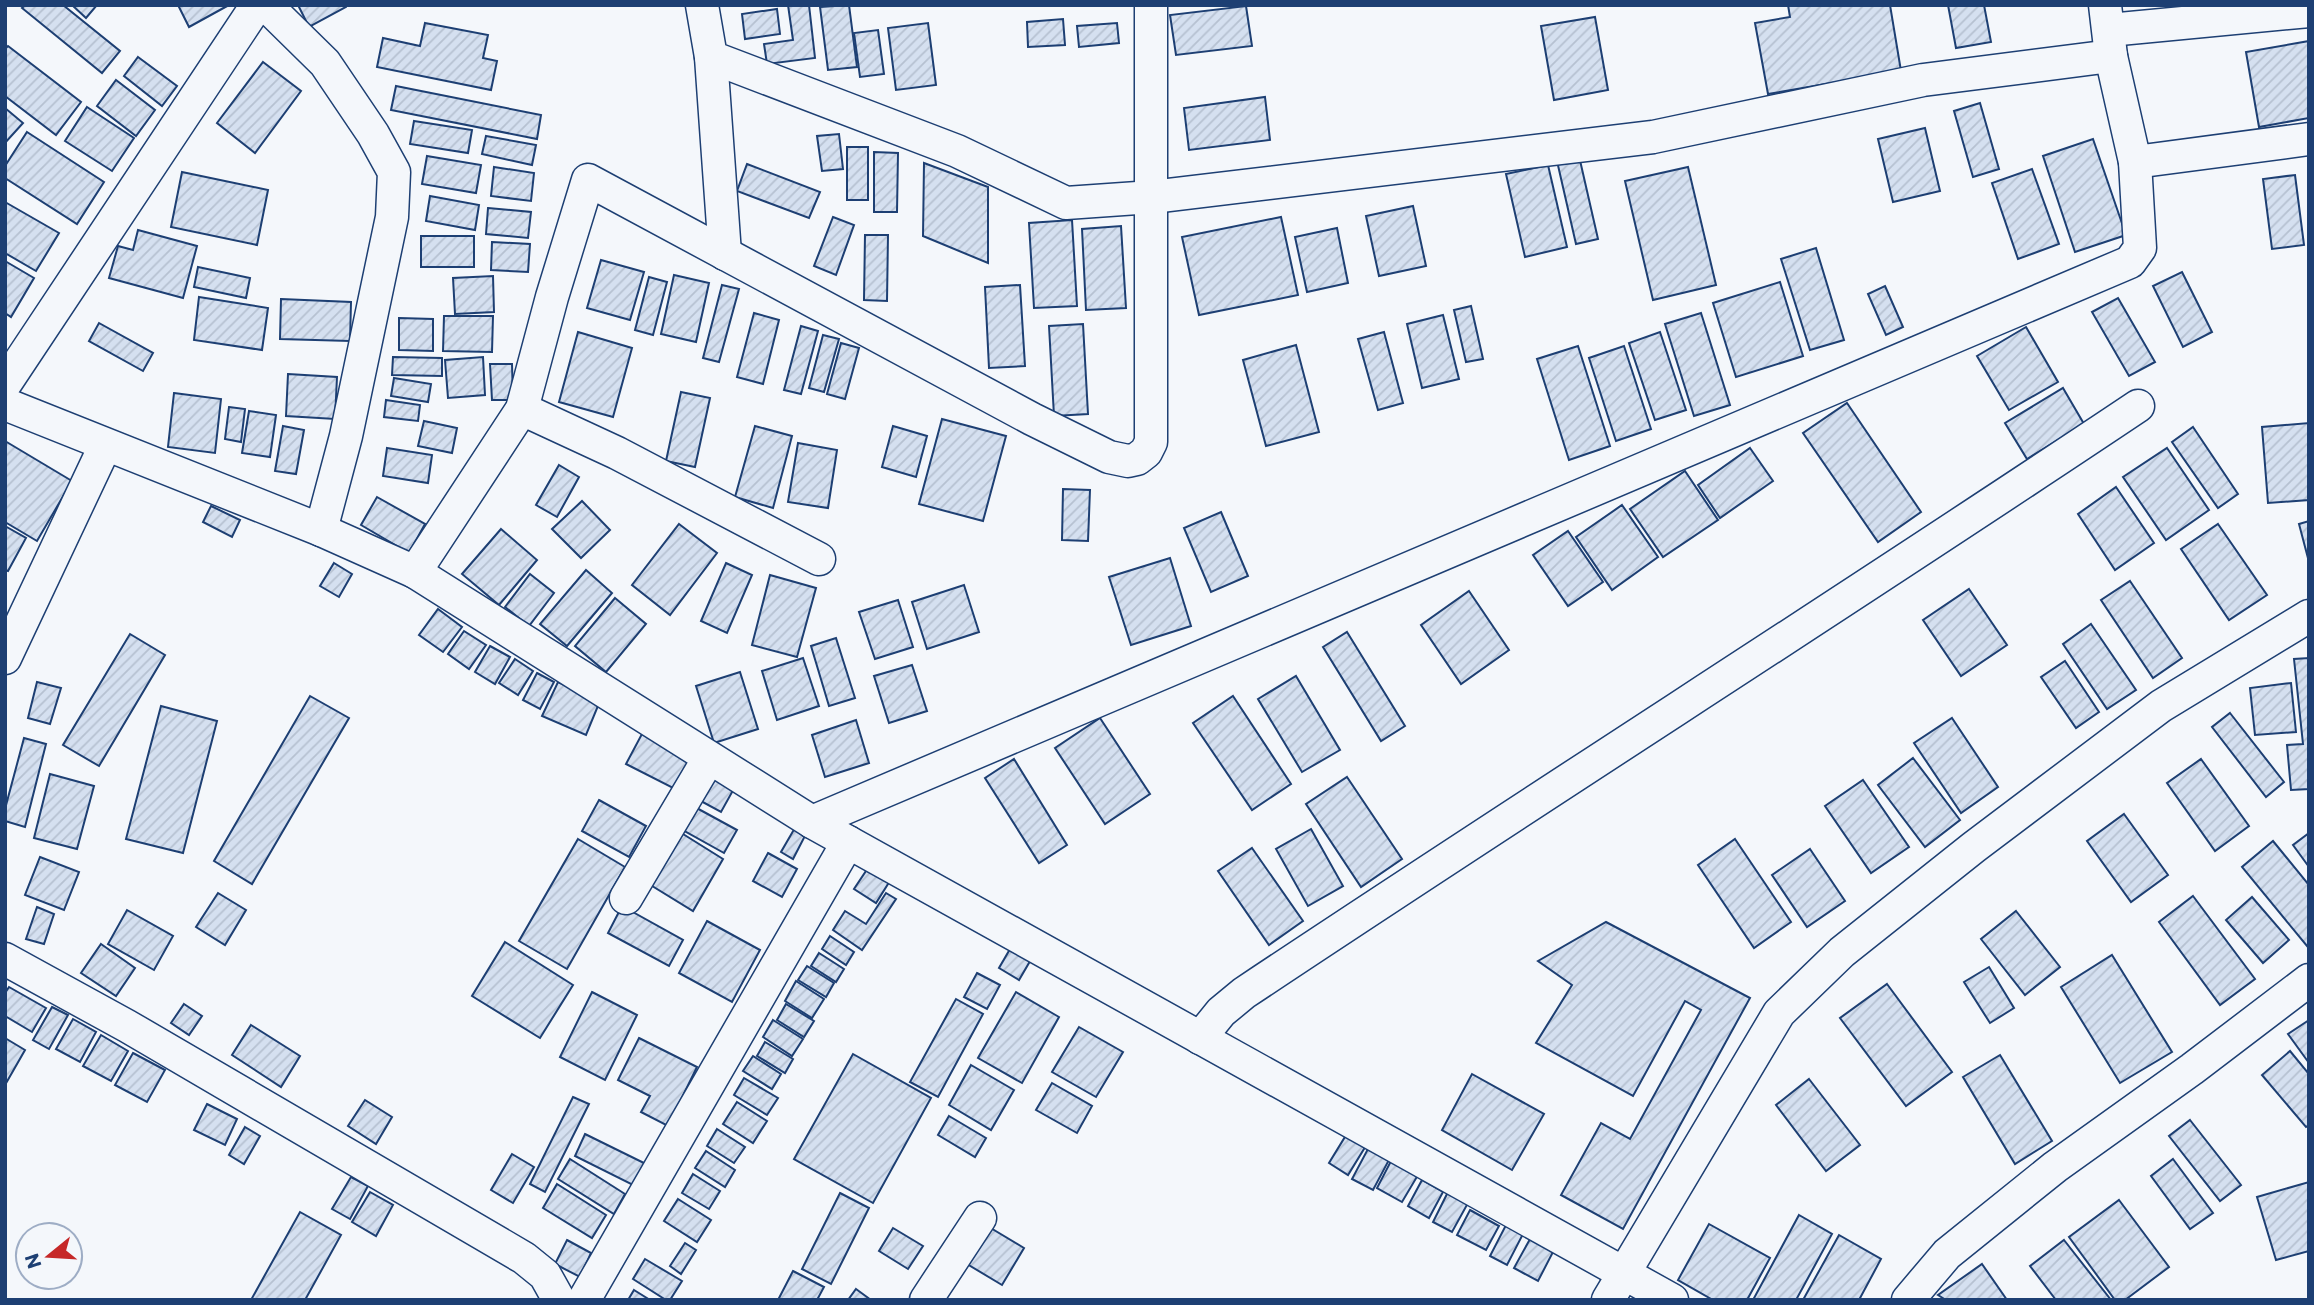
<svg xmlns="http://www.w3.org/2000/svg" width="2314" height="1305" font-family="Commissioner,sans-serif">
<style>
.building{fill:url(#building-hatch);stroke:#1d3f73;stroke-width:2}
.lines{fill:none;stroke-linecap:round;stroke-linejoin:round}
.street-casing{stroke:#1d3f73;stroke-width:35}
.street{stroke:#f4f7fb;stroke-width:32}
</style>
<defs>
<pattern id="building-hatch" width="6" height="6" patternUnits="userSpaceOnUse" patternTransform="scale(1.75)"><rect width="6" height="6" fill="#d5e0f0"/><path d="M-1 1l2-2M0 6l6-6M5 7l2-2" fill="none" stroke="#b6c1d1"/></pattern>
</defs>
<rect width="100%" height="100%" fill="#f4f7fb"/>
<g class="building">
<path d="M25 5H63L120 51 102 73 22 8Z"/>
<path d="M72 5H97L86 18Z"/>
<path d="M178 5H229L189 27Z"/>
<path d="M298 5H346V7L309 27Z"/>
<path d="M788 5H809L815 58 767 64 764 44 793 40Z"/>
<path d="M849 5 857 67 828 70 820 7Z"/>
<path d="M1788 5H1890L1901 71 1768 94 1755 23 1790 17Z"/>
<path d="M1948 5H1984L1991 42 1956 48Z"/>
<path d="M1246 6 1252 46 1176 55 1170 15Z"/>
<path d="M777 9 780 34 745 39 742 14Z"/>
<path d="M1595 17 1608 90 1554 100 1541 26Z"/>
<path d="M1063 19 1065 45 1028 47 1027 22Z"/>
<path d="M425 23 488 35 483 58 497 61 491 90 377 67 383 38 420 46Z"/>
<path d="M928 23 936 85 896 90 888 28Z"/>
<path d="M1117 23 1119 43 1079 47 1077 26Z"/>
<path d="M878 30 884 74 860 77 854 33Z"/>
<path d="M2309 41V118L2259 127 2246 52Z"/>
<path d="M8 46 81 102 56 135 5 96V49Z"/>
<path d="M138 57 177 86 162 106 124 76Z"/>
<path d="M263 62 301 91 255 153 217 123Z"/>
<path d="M116 80 155 110 136 136 97 106Z"/>
<path d="M396 86 541 115 537 139 391 110Z"/>
<path d="M1265 97 1270 140 1189 150 1184 108Z"/>
<path d="M1980 103 1999 169 1973 177 1954 111Z"/>
<path d="M87 107 134 138 112 171 65 141Z"/>
<path d="M5 108 23 123 5 143Z"/>
<path d="M414 121 472 130 468 153 410 144Z"/>
<path d="M1925 128 1940 191 1893 202 1878 139Z"/>
<path d="M27 132 104 182 77 224 5 178V166Z"/>
<path d="M839 134 843 169 822 171 817 136Z"/>
<path d="M486 136 536 145 532 165 482 154Z"/>
<path d="M2093 139 2126 235 2075 252 2043 156Z"/>
<rect x="847" y="147" width="21" height="53"/>
<path d="M874 152 898 153 897 212H874Z"/>
<path d="M427 156 481 165 476 193 422 184Z"/>
<path d="M1579 156 1598 239 1576 244 1557 161Z"/>
<path d="M924 163 988 187V263L923 236Z"/>
<path d="M747 164 820 192 809 218 737 191Z"/>
<path d="M1548 165 1567 247 1525 257 1506 174Z"/>
<path d="M494 167 534 173 531 201 491 196Z"/>
<path d="M1688 167 1716 285 1653 300 1625 181Z"/>
<path d="M2032 169 2059 244 2018 259 1992 183Z"/>
<path d="M182 172 268 190 257 245 171 227Z"/>
<path d="M2295 175 2304 245 2272 249 2263 179Z"/>
<path d="M430 196 479 205 475 230 426 221Z"/>
<path d="M5 202 59 233 36 271 5 253Z"/>
<path d="M1413 206 1426 266 1379 276 1366 216Z"/>
<path d="M488 208 531 212 528 238 486 234Z"/>
<path d="M833 217 854 225 836 275 814 266Z"/>
<path d="M1281 217 1298 295 1199 315 1182 237Z"/>
<path d="M1072 220 1077 306 1034 308 1029 223Z"/>
<path d="M1121 226 1126 308 1086 310 1082 229Z"/>
<path d="M1337 228 1348 283 1307 292 1295 237Z"/>
<path d="M138 230 197 246 183 298 109 278 118 246 133 250Z"/>
<path d="M865 235H888L887 301 864 300Z"/>
<rect x="421" y="236" width="53" height="31"/>
<path d="M492 242 530 244 528 272 491 270Z"/>
<path d="M1816 248 1844 340 1810 350 1781 259Z"/>
<path d="M601 260 644 272 630 320 587 308Z"/>
<path d="M5 261 34 278 11 317 5 313Z"/>
<path d="M198 267 250 278 246 298 194 287Z"/>
<path d="M2182 272 2212 332 2183 347 2153 286Z"/>
<path d="M674 275 709 283 696 342 661 334Z"/>
<path d="M493 276 494 312 455 314 453 278Z"/>
<path d="M649 277 667 282 653 335 635 330Z"/>
<path d="M1780 282 1803 356 1736 377 1713 303Z"/>
<path d="M722 285 739 289 719 362 703 358Z"/>
<path d="M1020 285 1025 366 989 368 985 287Z"/>
<path d="M1885 286 1903 327 1886 335 1868 294Z"/>
<path d="M199 297 268 308 262 350 194 340Z"/>
<path d="M2118 298 2155 362 2129 376 2092 312Z"/>
<path d="M281 299 351 302 350 341 280 339Z"/>
<path d="M1471 306 1483 359 1466 362 1454 310Z"/>
<path d="M754 313 779 320 763 384 737 377Z"/>
<path d="M1701 313 1730 405 1694 416 1665 324Z"/>
<path d="M1443 315 1459 379 1422 388 1407 324Z"/>
<path d="M444 316H493L492 352 443 351Z"/>
<path d="M399 318 433 319V351L399 350Z"/>
<path d="M99 323 153 353 143 371 89 341Z"/>
<path d="M1083 324 1088 414 1054 416 1049 326Z"/>
<path d="M801 326 818 331 801 394 784 390Z"/>
<path d="M2026 327 2058 382 2009 410 1977 356Z"/>
<path d="M578 332 632 348 613 417 559 402Z"/>
<path d="M1384 332 1403 403 1378 410 1358 339Z"/>
<path d="M1660 332 1686 410 1655 420 1629 343Z"/>
<path d="M823 335 839 339 824 392 809 388Z"/>
<path d="M841 343 859 348 845 399 827 394Z"/>
<path d="M1296 345 1319 432 1266 446 1243 360Z"/>
<path d="M1578 346 1610 446 1569 460 1537 359Z"/>
<path d="M1624 346 1651 429 1616 441 1589 358Z"/>
<path d="M393 357 442 358V376L392 375Z"/>
<path d="M483 357 485 395 448 398 445 360Z"/>
<path d="M490 364H512L513 400H492Z"/>
<path d="M288 374 337 377 335 419 286 416Z"/>
<path d="M394 378 431 384 428 402 391 396Z"/>
<path d="M2063 388 2084 424 2027 459 2005 423Z"/>
<path d="M681 392 710 398 695 467 666 461Z"/>
<path d="M174 393 221 399 215 453 168 447Z"/>
<path d="M386 400 420 405 418 421 384 417Z"/>
<path d="M1847 403 1921 512 1878 542 1803 433Z"/>
<path d="M229 407 245 409 241 442 225 439Z"/>
<path d="M249 411 276 415 270 457 242 453Z"/>
<path d="M942 419 1006 436 983 521 919 504Z"/>
<path d="M424 421 457 428 452 453 418 446Z"/>
<path d="M2309 423V500L2268 503 2262 427Z"/>
<path d="M283 426 304 430 296 474 275 471Z"/>
<path d="M755 426 792 436 773 508 735 497Z"/>
<path d="M893 426 927 436 916 477 882 467Z"/>
<path d="M2193 427 2238 494 2218 508 2172 442Z"/>
<path d="M5 441 72 481 37 541 5 522Z"/>
<path d="M798 443 837 450 828 508 788 502Z"/>
<path d="M387 448 432 455 428 483 383 476Z"/>
<path d="M1750 448 1773 481 1720 518 1698 485Z"/>
<path d="M2167 448 2209 510 2166 540 2123 477Z"/>
<path d="M559 465 579 477 557 517 536 505Z"/>
<path d="M1685 471 1718 520 1663 557 1630 509Z"/>
<path d="M2116 487 2154 543 2115 570 2078 514Z"/>
<path d="M1063 489 1090 490 1088 541 1062 540Z"/>
<path d="M377 497 425 524 409 553 361 525Z"/>
<path d="M582 501 610 530 581 558 552 529Z"/>
<path d="M1622 505 1658 557 1612 590 1576 537Z"/>
<path d="M211 506 240 520 232 537 203 522Z"/>
<path d="M1221 512 1248 576 1211 592 1184 528Z"/>
<path d="M2309 521V562L2299 524Z"/>
<path d="M679 524 717 553 670 615 632 585Z"/>
<path d="M2218 524 2267 595 2229 620 2181 549Z"/>
<path d="M5 526 26 538 8 571 5 570Z"/>
<path d="M501 529 537 560 499 605 462 574Z"/>
<path d="M1568 531 1603 582 1568 606 1533 555Z"/>
<path d="M1170 558 1191 626 1131 645 1109 577Z"/>
<path d="M334 563 352 574 339 597 320 586Z"/>
<path d="M726 563 752 575 727 633 701 621Z"/>
<path d="M586 570 612 593 567 646 540 624Z"/>
<path d="M530 574 554 593 529 626 505 607Z"/>
<path d="M770 575 816 588 797 657 752 645Z"/>
<path d="M2130 581 2182 658 2153 678 2101 600Z"/>
<path d="M964 585 979 632 927 649 912 602Z"/>
<path d="M1969 589 2007 645 1961 676 1923 620Z"/>
<path d="M1469 591 1509 650 1461 684 1421 625Z"/>
<path d="M615 598 646 624 606 672 575 646Z"/>
<path d="M898 600 913 647 875 659 859 612Z"/>
<path d="M438 609 462 627 443 652 419 635Z"/>
<path d="M2091 624 2136 690 2107 709 2063 644Z"/>
<path d="M464 631 486 645 469 669 448 654Z"/>
<path d="M1347 632 1405 726 1381 741 1323 647Z"/>
<path d="M130 634 165 655 99 766 63 745Z"/>
<path d="M836 638 855 698 829 706 811 646Z"/>
<path d="M490 646 510 657 495 684 475 672Z"/>
<path d="M803 658 819 706 777 720 762 671Z"/>
<path d="M2309 658V789L2291 790 2287 745 2303 744 2294 659Z"/>
<path d="M515 659 533 671 518 695 499 683Z"/>
<path d="M2065 661 2099 712 2076 728 2041 677Z"/>
<path d="M912 665 927 711 889 723 874 676Z"/>
<path d="M740 672 758 729 714 743 696 686Z"/>
<path d="M537 673 554 682 540 709 523 700Z"/>
<path d="M1296 676 1340 750 1302 772 1258 699Z"/>
<path d="M37 682 61 688 50 724 28 718Z"/>
<path d="M558 682 600 701 586 735 542 716Z"/>
<path d="M2291 683 2296 732 2255 735 2250 688Z"/>
<path d="M310 696 349 718 252 884 214 861Z"/>
<path d="M1233 696 1291 784 1252 810 1193 723Z"/>
<path d="M161 706 217 721 183 853 126 839Z"/>
<path d="M2230 713 2284 782 2266 797 2212 727Z"/>
<path d="M1100 718 1150 794 1105 824 1055 748Z"/>
<path d="M1952 718 1998 787 1961 813 1914 743Z"/>
<path d="M856 720 869 763 825 777 812 735Z"/>
<path d="M643 732 692 757 675 789 626 764Z"/>
<path d="M24 738 46 744 25 827 5 821V809Z"/>
<path d="M1913 758 1960 820 1925 847 1878 785Z"/>
<path d="M1014 759 1067 845 1039 863 985 778Z"/>
<path d="M2201 759 2249 826 2215 851 2167 783Z"/>
<path d="M714 773 736 785 721 812 699 800Z"/>
<path d="M50 774 94 786 77 849 34 838Z"/>
<path d="M1347 777 1402 859 1361 887 1306 804Z"/>
<path d="M1863 780 1909 847 1871 873 1825 806Z"/>
<path d="M599 800 646 826 629 857 582 831Z"/>
<path d="M693 806 737 830 724 853 681 829Z"/>
<path d="M2124 814 2168 875 2131 902 2087 841Z"/>
<path d="M796 826 807 832 793 859 781 852Z"/>
<path d="M675 829 723 859 693 911 644 881Z"/>
<path d="M1311 829 1343 886 1308 906 1276 849Z"/>
<path d="M2309 833V867L2293 845Z"/>
<path d="M578 839 625 867 567 969 519 941Z"/>
<path d="M1735 839 1791 922 1754 948 1698 865Z"/>
<path d="M2273 841 2309 885V944L2307 946 2242 867Z"/>
<path d="M1252 848 1303 921 1269 945 1218 871Z"/>
<path d="M1810 849 1845 901 1807 927 1772 875Z"/>
<path d="M768 853 797 869 782 897 753 881Z"/>
<path d="M40 857 79 872 64 910 25 895Z"/>
<path d="M872 862 893 876 876 903 854 889Z"/>
<path d="M218 893 246 910 225 945 196 927Z"/>
<path d="M886 893 896 899 862 950 833 930 845 911 866 924Z"/>
<path d="M2193 896 2255 979 2220 1005 2159 922Z"/>
<path d="M2252 897 2289 940 2263 963 2226 920Z"/>
<path d="M622 906 683 940 669 966 608 933Z"/>
<path d="M37 907 54 914 44 944 26 939Z"/>
<path d="M127 910 173 936 154 970 108 944Z"/>
<path d="M2016 911 2060 967 2025 995 1981 939Z"/>
<path d="M707 921 760 950 732 1002 679 973Z"/>
<path d="M1606 922 1750 998 1623 1229 1561 1195 1601 1123 1630 1139 1701 1010 1685 1001 1633 1096 1536 1043 1572 985 1538 961Z"/>
<path d="M830 936 854 952 846 965 822 949Z"/>
<path d="M505 942 573 985 540 1038 472 996Z"/>
<path d="M101 944 135 968 116 996 81 973Z"/>
<path d="M1013 944 1033 956 1019 980 999 968Z"/>
<path d="M819 953 844 969 836 982 811 966Z"/>
<path d="M2112 955 2172 1052 2120 1083 2061 987Z"/>
<path d="M807 966 834 983 826 997 798 980Z"/>
<path d="M1989 967 2014 1008 1990 1023 1964 982Z"/>
<path d="M977 973 1000 985 987 1009 964 997Z"/>
<path d="M796 981 824 999 812 1018 785 1001Z"/>
<path d="M1887 984 1952 1072 1906 1106 1840 1018Z"/>
<path d="M9 987 46 1008 32 1032 5 1016V993Z"/>
<path d="M592 992 637 1015 605 1080 560 1057Z"/>
<path d="M1016 992 1059 1017 1022 1083 978 1058Z"/>
<path d="M956 999 983 1014 938 1097 910 1082Z"/>
<path d="M184 1004 202 1016 189 1035 171 1023Z"/>
<path d="M786 1004 814 1021 804 1037 777 1020Z"/>
<path d="M52 1007 68 1015 49 1049 33 1040Z"/>
<path d="M73 1019 96 1032 80 1062 56 1049Z"/>
<path d="M773 1020 803 1039 792 1056 763 1037Z"/>
<path d="M2309 1020V1063L2288 1034Z"/>
<path d="M251 1025 300 1056 281 1087 232 1055Z"/>
<path d="M1079 1027 1123 1052 1096 1097 1052 1072Z"/>
<path d="M101 1035 128 1051 111 1081 83 1066Z"/>
<path d="M5 1038 25 1050 5 1085Z"/>
<path d="M639 1038 697 1067 668 1126 641 1112 650 1096 618 1080Z"/>
<path d="M765 1042 793 1059 785 1073 757 1056Z"/>
<path d="M2290 1051 2309 1074V1125L2306 1127 2262 1075Z"/>
<path d="M133 1053 165 1070 147 1102 115 1085Z"/>
<path d="M853 1054 931 1098 873 1203 794 1159Z"/>
<path d="M2000 1055 2052 1141 2015 1164 1963 1077Z"/>
<path d="M753 1056 781 1074 772 1089 743 1071Z"/>
<path d="M971 1065 1014 1090 991 1130 949 1105Z"/>
<path d="M1472 1074 1544 1114 1512 1170 1442 1130Z"/>
<path d="M744 1078 778 1098 767 1115 734 1095Z"/>
<path d="M1809 1079 1860 1145 1826 1171 1776 1105Z"/>
<path d="M1052 1083 1092 1106 1077 1133 1036 1110Z"/>
<path d="M573 1097 589 1104 545 1192 530 1184Z"/>
<path d="M365 1100 392 1117 376 1144 348 1126Z"/>
<path d="M737 1102 767 1121 753 1143 723 1124Z"/>
<path d="M207 1104 237 1119 225 1145 194 1130Z"/>
<path d="M949 1116 986 1138 975 1157 938 1135Z"/>
<path d="M2190 1120 2241 1185 2220 1201 2169 1136Z"/>
<path d="M245 1127 260 1136 244 1164 229 1155Z"/>
<path d="M717 1129 745 1147 734 1163 707 1146Z"/>
<path d="M1348 1132 1367 1144 1348 1175 1329 1163Z"/>
<path d="M585 1134 646 1164 635 1186 575 1156Z"/>
<path d="M1369 1147 1390 1158 1373 1190 1352 1179Z"/>
<path d="M706 1151 735 1170 725 1187 695 1168Z"/>
<path d="M512 1154 534 1167 513 1203 491 1190Z"/>
<path d="M570 1159 625 1194 614 1214 558 1179Z"/>
<path d="M2173 1159 2213 1213 2190 1229 2151 1176Z"/>
<path d="M1391 1161 1418 1175 1402 1202 1377 1188Z"/>
<path d="M693 1174 720 1191 709 1209 682 1193Z"/>
<path d="M351 1177 368 1186 350 1219 332 1209Z"/>
<path d="M1422 1180 1443 1192 1429 1218 1408 1206Z"/>
<path d="M2309 1182V1251L2276 1260 2257 1197Z"/>
<path d="M557 1184 606 1215 592 1238 543 1208Z"/>
<path d="M370 1192 393 1205 376 1236 352 1222Z"/>
<path d="M1448 1192 1468 1203 1452 1232 1433 1222Z"/>
<path d="M840 1193 869 1208 831 1284 802 1269Z"/>
<path d="M678 1199 711 1220 697 1242 664 1221Z"/>
<path d="M2119 1200 2169 1267 2125 1300H2115L2069 1237Z"/>
<path d="M1470 1210 1499 1226 1486 1250 1457 1235Z"/>
<path d="M300 1212 341 1235 305 1300H251Z"/>
<path d="M1799 1215 1832 1234 1796 1300H1753Z"/>
<path d="M984 1224 1024 1248 1002 1285 962 1261Z"/>
<path d="M1709 1224 1770 1258 1747 1300H1713L1678 1280Z"/>
<path d="M1506 1225 1523 1234 1507 1265 1490 1256Z"/>
<path d="M893 1228 923 1246 908 1269 879 1251Z"/>
<path d="M1839 1235 1881 1259 1859 1300H1803Z"/>
<path d="M1530 1239 1553 1252 1538 1281 1514 1268Z"/>
<path d="M567 1240 591 1253 580 1277 555 1264Z"/>
<path d="M2064 1240 2111 1300H2056L2030 1266Z"/>
<path d="M685 1243 696 1250 681 1274 670 1266Z"/>
<path d="M645 1259 682 1281 670 1300H666L633 1279Z"/>
<path d="M1982 1264 2007 1300H1946L1938 1295Z"/>
<path d="M793 1271 824 1287 817 1300H778Z"/>
<path d="M856 1289 871 1300H848Z"/>
<path d="M634 1290 650 1300H628Z"/>
</g>
<g class="lines">
<g class="street-casing">
<g id="street">
<path d="M266 5 325 63 373 134 394 172 392 217 346 436 321 530"/>
<path d="M702 5 711 57 957 151 1066 203 1152 197 1653 137 1923 80 2111 56"/>
<path d="M2105 5 2111 56 2135 162 2309 139"/>
<path d="M2109 30 2309 11"/>
<path d="M711 57 725 254"/>
<path d="M5 384 257 5"/>
<path d="M5 404 321 530 415 572 812 822 1672 1300"/>
<path d="M522 409 617 453 819 559"/>
<path d="M415 572 522 409 552 297 588 180 1032 419 1109 457 1128 461 1137 459 1146 452 1151 442V5"/>
<path d="M5 658 105 446"/>
<path d="M812 822 2130 262 2140 248 2135 162"/>
<path d="M626 898 709 758"/>
<path d="M5 959 127 1026 524 1258 545 1275 559 1300"/>
<path d="M1200 1038 1221 1012 1244 993C1541 795 1842 604 2138 406"/>
<path d="M584 1300 848 842"/>
<path d="M926 1300 980 1218"/>
<path d="M1608 1300 1779 1013 1842 952 1974 847 2161 706 2309 616"/>
<path d="M1908 1300 1947 1254 2055 1167 2192 1069 2309 980"/>
</g>
</g>
<use href="#street" class="street"/>
</g>
<rect width="2314" height="1305" fill="none" stroke="#1d3f73" stroke-width="14"/>
<g transform="translate(49 1256) rotate(252)"><circle r="33" fill="#f4f7fb" stroke="#9eadc5" stroke-width="2"/>
<path d="M0-5L12 26L0 18L-12 26Z" fill="#c62828"/>
<text y="-10" font-size="19" font-weight="bold" text-anchor="middle" fill="#1d3f73">N</text>
</g>
</svg>
